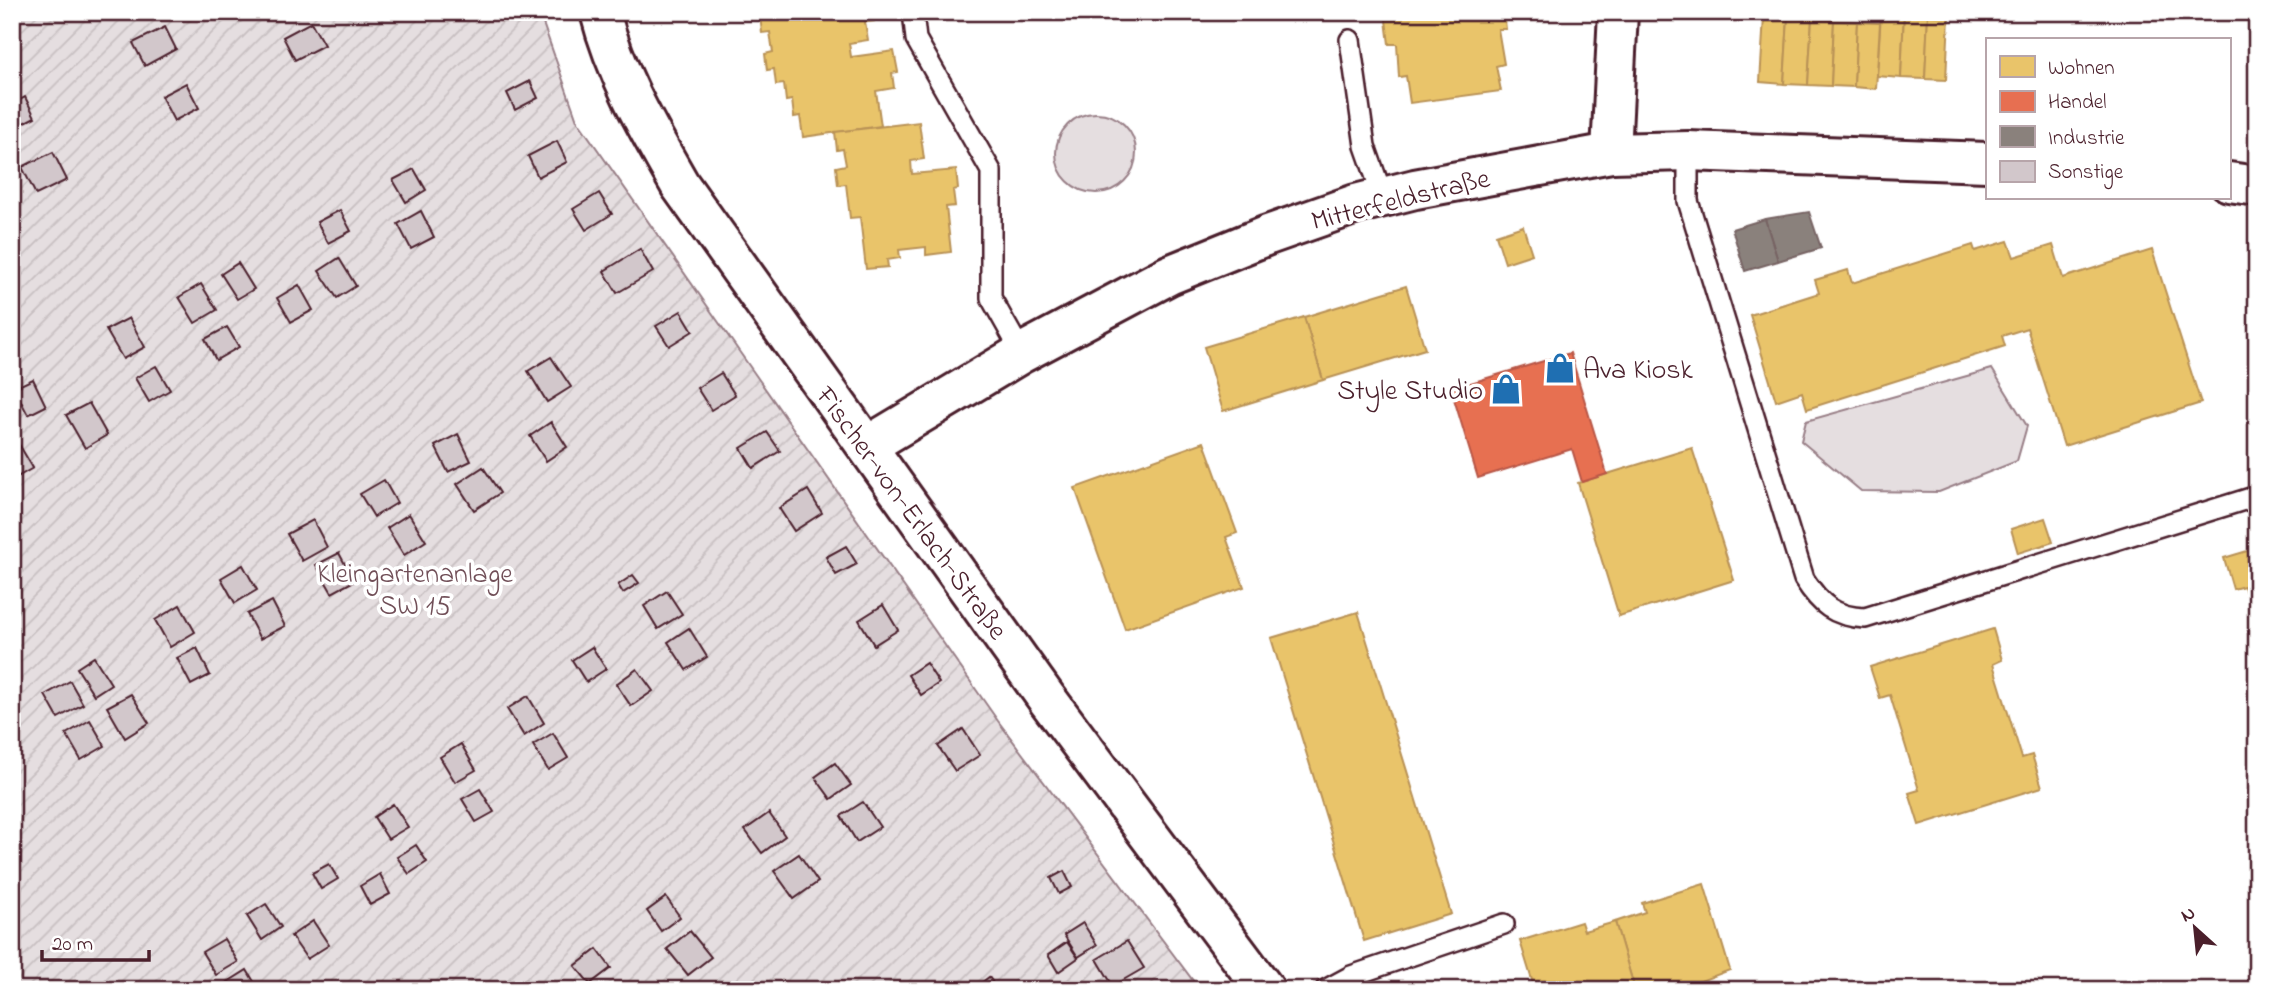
<svg xmlns="http://www.w3.org/2000/svg" width="2269" height="1002" font-family="'Indie Flower',sans-serif">
<style>
.park{fill:#e5dee0;stroke:#987e86;stroke-width:2}
.garden{fill:url(#garden-furrows);stroke:#987e86;stroke-width:2}
.homes{fill:#e9c46a;stroke:#b99257;stroke-width:2}
.shops{fill:#e76f51;stroke:#b85746;stroke-width:2}
.industry{fill:#8a817c;stroke:#776464;stroke-width:2}
.building{fill:#d2c7cb;stroke:#4a1f2b;stroke-width:2}
.lines{fill:none;stroke-linecap:round;stroke-linejoin:round}
.lane-casing{stroke:#4a1f2b;stroke-width:24}
.street-casing{stroke:#4a1f2b;stroke-width:44}
.secondary-casing{stroke:#4a1f2b;stroke-width:44}
.lane{stroke:#fff;stroke-width:19}
.street{stroke:#fff;stroke-width:38}
.secondary{stroke:#fff;stroke-width:38}
.labels{text-anchor:middle;stroke-width:7;stroke-linejoin:round;paint-order:stroke}
.street-label{font-size:28px;fill:#4a1f2b;stroke:#fff}
.poi-label{font-size:28px;fill:#4a1f2b;stroke:#fff;text-anchor:start}
.park-label{font-size:28px;fill:#714f58;stroke:#fff}
</style>
<defs>
<pattern id="garden-furrows" width="10" height="10" patternUnits="userSpaceOnUse" patternTransform="scale(1.75)"><rect width="10" height="10" fill="#e5dee0"/><path d="M-1 1l2-2M0 10L10 0M9 11l2-2" fill="none" stroke="#c6bec0"/></pattern>
</defs>
<rect width="100%" height="100%" fill="#fff"/>
<filter id="ink" filterUnits="userSpaceOnUse"><feTurbulence type="fractalNoise" baseFrequency=".0143" numOctaves="2"/><feDisplacementMap in="SourceGraphic" scale="14" xChannelSelector="R" yChannelSelector="G"/><feConvolveMatrix kernelMatrix="1 2 1 2 8 2 1 2 1" color-interpolation-filters="sRGB"/></filter>
<g filter="url(#ink)">
<g class="park">
<circle cx="1096" cy="153" r="40"/>
<path d="M1992 369 2027 426 2017 461 1939 492 1861 491 1801 441 1806 421Z"/>
</g>
<path class="garden" d="M12 12H539L577 120 998 721 1200 990H12Z"/>
<g class="homes">
<path d="M778 12H873L874 21 865 22 868 40 849 43 851 57 894 51 898 72 892 73 894 88 876 91 881 126 803 137 800 116 794 117 792 100 786 101 784 84 776 85 774 69 767 70 765 54 773 52 770 32 762 33 760 15Z"/>
<path d="M1385 12H1504L1506 29H1498L1504 64 1496 66 1501 91 1410 103 1406 76 1399 77 1397 44H1389Z"/>
<path d="M1881 13 1904 14 1901 78 1877 76Z"/>
<path d="M1904 14 1928 15 1925 79 1901 78Z"/>
<path d="M1928 15 1949 17 1946 80 1925 79Z"/>
<path d="M1764 17 1788 18 1784 84 1760 82Z"/>
<path d="M1788 18 1812 19 1808 85 1784 84Z"/>
<path d="M1812 19 1834 21 1831 86 1808 85Z"/>
<path d="M1834 21 1857 22 1854 87 1831 86Z"/>
<path d="M1857 22 1880 23 1876 89 1854 87Z"/>
<path d="M919 122 924 159 911 161 912 174 956 170 958 189 953 190 955 206 946 207 951 252 926 255V247L899 250 900 258 887 260 888 267 866 269 860 217 850 218 846 184 838 185 836 167 846 165 843 149 837 150 835 132Z"/>
<path d="M1523 226 1532 254 1505 263 1496 235Z"/>
<path d="M2008 241 2014 257 2053 245 2063 278 2152 250 2201 403 2064 446 2027 328 2002 336 2005 346 1807 409 1802 392 1776 401 1750 315 1819 293 1815 280 1848 270 1852 283 1973 245 1975 251Z"/>
<path d="M1406 286 1425 349 1323 380 1304 317Z"/>
<path d="M1304 317 1323 380 1223 411 1204 347Z"/>
<path d="M1204 442 1237 533 1226 537 1244 587 1125 629 1075 488Z"/>
<path d="M1692 448 1734 580 1619 616 1578 483Z"/>
<path d="M2045 518 2053 542 2018 553 2011 529Z"/>
<path d="M2257 548V629L2244 586 2233 589 2224 558Z"/>
<path d="M1358 612 1451 914 1364 941 1271 638Z"/>
<path d="M1993 629 2002 660 1993 664 2022 758 2032 755 2042 787 1919 825 1909 793 1919 790 1890 695 1880 698 1870 667Z"/>
<path d="M1704 884 1730 970 1677 990H1669L1668 985 1652 990H1635L1615 922 1645 912 1642 903Z"/>
<path d="M1581 922 1584 931 1615 922 1635 990H1535L1520 941Z"/>
</g>
<path class="shops" d="M1570 353 1607 474 1582 482 1572 449 1478 478 1451 389Z"/>
<g class="industry">
<path d="M1809 212 1821 248 1778 261 1765 219Z"/>
<path d="M1765 219 1778 261 1745 271 1732 229Z"/>
</g>
<g class="building">
<path d="M311 22 324 45 295 60 283 37Z"/>
<path d="M165 27 176 49 145 66 133 43Z"/>
<path d="M530 81 538 98 515 110 507 93Z"/>
<path d="M186 83 199 108 174 121 161 96Z"/>
<path d="M25 97 35 117 12 129V104Z"/>
<path d="M557 141 567 162 538 177 528 156Z"/>
<path d="M53 152 67 180 36 195 22 167Z"/>
<path d="M414 169 426 190 406 202 393 180Z"/>
<path d="M599 193 612 214 586 230 573 209Z"/>
<path d="M340 210 351 231 328 243 317 222Z"/>
<path d="M421 211 434 237 411 249 398 224Z"/>
<path d="M640 249 653 272 617 293 604 271Z"/>
<path d="M339 258 356 286 337 298 319 271Z"/>
<path d="M238 263 254 289 237 299 221 274Z"/>
<path d="M201 284 217 310 195 323 179 297Z"/>
<path d="M299 285 313 310 291 322 277 298Z"/>
<path d="M681 311 693 331 669 346 656 326Z"/>
<path d="M129 318 145 347 123 359 106 330Z"/>
<path d="M227 327 239 347 216 360 205 339Z"/>
<path d="M551 357 571 387 547 402 528 371Z"/>
<path d="M156 366 170 390 149 402 135 378Z"/>
<path d="M721 373 735 395 711 410 697 388Z"/>
<path d="M33 379 46 406 28 415 14 388Z"/>
<path d="M89 403 107 435 85 448 66 415Z"/>
<path d="M551 422 567 447 546 461 530 436Z"/>
<path d="M767 432 780 451 753 468 741 448Z"/>
<path d="M458 434 471 461 448 472 435 446Z"/>
<path d="M17 441 33 468 12 480V443Z"/>
<path d="M483 467 500 493 474 510 457 484Z"/>
<path d="M384 480 397 503 374 517 360 494Z"/>
<path d="M808 490 822 513 794 531 779 508Z"/>
<path d="M409 514 426 541 404 555 387 528Z"/>
<path d="M313 520 327 547 302 561 287 534Z"/>
<path d="M846 546 857 564 836 575 826 557Z"/>
<path d="M339 553 354 581 332 593 316 565Z"/>
<path d="M243 565 257 590 235 603 221 578Z"/>
<path d="M633 575 639 583 623 593 618 585Z"/>
<path d="M667 591 682 614 658 629 644 606Z"/>
<path d="M272 601 285 626 260 639 247 614Z"/>
<path d="M180 605 195 632 170 647 155 620Z"/>
<path d="M883 605 898 630 874 645 859 620Z"/>
<path d="M689 628 707 657 686 670 668 642Z"/>
<path d="M592 647 606 669 586 682 572 660Z"/>
<path d="M197 648 210 675 191 685 177 658Z"/>
<path d="M94 657 111 684 94 695 77 668Z"/>
<path d="M926 663 939 683 921 695 908 675Z"/>
<path d="M637 669 653 691 631 706 616 684Z"/>
<path d="M70 681 83 704 58 718 45 695Z"/>
<path d="M131 694 149 723 125 738 107 707Z"/>
<path d="M528 696 544 723 524 736 507 709Z"/>
<path d="M90 720 105 746 81 760 66 734Z"/>
<path d="M963 729 980 755 955 771 938 746Z"/>
<path d="M553 733 568 758 548 770 533 745Z"/>
<path d="M461 744 476 770 455 782 440 757Z"/>
<path d="M835 763 851 785 831 799 815 777Z"/>
<path d="M480 789 494 812 476 822 462 799Z"/>
<path d="M863 802 880 827 857 842 841 816Z"/>
<path d="M393 804 408 827 388 839 374 817Z"/>
<path d="M769 813 785 836 762 853 745 830Z"/>
<path d="M416 845 427 862 409 874 397 857Z"/>
<path d="M799 854 818 882 794 899 774 871Z"/>
<path d="M329 864 338 879 321 889 312 873Z"/>
<path d="M1064 871 1072 887 1059 894 1051 878Z"/>
<path d="M380 874 390 894 370 905 360 886Z"/>
<path d="M666 897 680 917 661 931 647 911Z"/>
<path d="M266 904 281 927 262 940 247 916Z"/>
<path d="M313 921 329 945 307 959 291 936Z"/>
<path d="M1083 923 1097 945 1078 957 1064 935Z"/>
<path d="M690 931 711 957 688 975 667 949Z"/>
<path d="M224 939 238 962 216 975 202 952Z"/>
<path d="M1127 941 1144 968 1113 986 1097 959Z"/>
<path d="M1067 942 1078 958 1058 972 1048 955Z"/>
<path d="M597 949 611 968 590 984 575 966Z"/>
<path d="M247 970 259 990H226L223 985Z"/>
<path d="M989 977 998 990H972Z"/>
</g>
<g class="lines">
<g class="lane-casing">
<g id="lane">
<path d="M913 12 916 39 991 171V298L1022 353"/>
<path d="M1350 40 1365 146 1383 197"/>
<path d="M1688 151V201L1804 579C1820 604 1834 617 1865 618L2257 496"/>
<path d="M1325 990 1351 976 1504 924"/>
</g>
</g>
<g class="street-casing">
<g id="street">
<path d="M1611 153 1618 12"/>
<path d="M2229 182 2257 186"/>
<path d="M867 446 1022 353 1169 275 1268 235 1356 204 1415 189 1611 153 1688 151 1987 162"/>
</g>
</g>
<g class="secondary-casing">
<path id="secondary" d="M600 12C616 75 648 129 680 185L1047 699 1265 990"/>
</g>
<use href="#lane" class="lane"/>
<use href="#street" class="street"/>
<use href="#secondary" class="secondary"/>
</g>
</g>
<defs>
<g id="shop-bare" transform="scale(2.415)"><path d="M-5-2.5h2.3a2.7 3.5 0 0 1 5.4 0H5L5.5 6h-11ZM-1.5-2.5h3a1.5 2.3 0 0 0-3 0Z" fill="#1f6fb2" stroke="#fff" stroke-width="2.5" paint-order="stroke"/></g>
</defs>
<g fill-rule="evenodd">
<use href="#shop-bare" x="1560" y="368"/>
<use href="#shop-bare" x="1506" y="389"/>
</g>
<g class="labels">
<g class="street-label">
<text transform="translate(1400 198) rotate(-14)" y="10">Mitterfeldstraße</text>
<text transform="translate(913 512) rotate(54)" y="10">Fischer-von-Erlach-Straße</text>
</g>
<g class="poi-label">
<text x="1583" y="378">Ava Kiosk</text>
<text x="1483" y="399" text-anchor="end">Style Studio</text>
</g>
<g class="park-label">
<text x="415" y="582">Kleingartenanlage<tspan x="415" dy="32">SW 15</tspan></text>
</g>
</g>
<rect width="2269" height="1002" fill="none" stroke="#fff" stroke-width="42"/>
<rect x="21" y="21" width="2227" height="960" fill="none" stroke="#4a1f2b" stroke-width="2.5" filter="url(#ink)"/>
<rect x="1986" y="38" width="245" height="161" fill="#ffffff" stroke="#b7a5aa" stroke-width="2"/>
<rect x="2000" y="56" width="35" height="21" fill="#e9c46a" stroke="#b7a5aa" stroke-width="2"/>
<text x="2048" y="74" font-size="21" fill="#4a1f2b">Wohnen</text>
<rect x="2000" y="91" width="35" height="21" fill="#e76f51" stroke="#b7a5aa" stroke-width="2"/>
<text x="2048" y="108" font-size="21" fill="#4a1f2b">Handel</text>
<rect x="2000" y="126" width="35" height="21" fill="#8a817c" stroke="#b7a5aa" stroke-width="2"/>
<text x="2048" y="144" font-size="21" fill="#4a1f2b">Industrie</text>
<rect x="2000" y="161" width="35" height="21" fill="#d2c7cb" stroke="#b7a5aa" stroke-width="2"/>
<text x="2048" y="178" font-size="21" fill="#4a1f2b">Sonstige</text>
<g transform="translate(2195 928) rotate(333)" stroke="#ffffff" stroke-width="5" paint-order="stroke">
<path d="M0-5L12 26L0 18L-12 26Z" fill="#4a1f2b"/>
<text y="-10" font-size="19" font-weight="bold" text-anchor="middle" fill="#4a1f2b">N</text>
</g>
<path d="M42 950v10h107v-10" fill="none" stroke="#4a1f2b" stroke-width="3.5"/>
<text x="52" y="950" font-size="21" fill="#4a1f2b" stroke="#ffffff" stroke-width="5" paint-order="stroke">20 m</text>
</svg>
